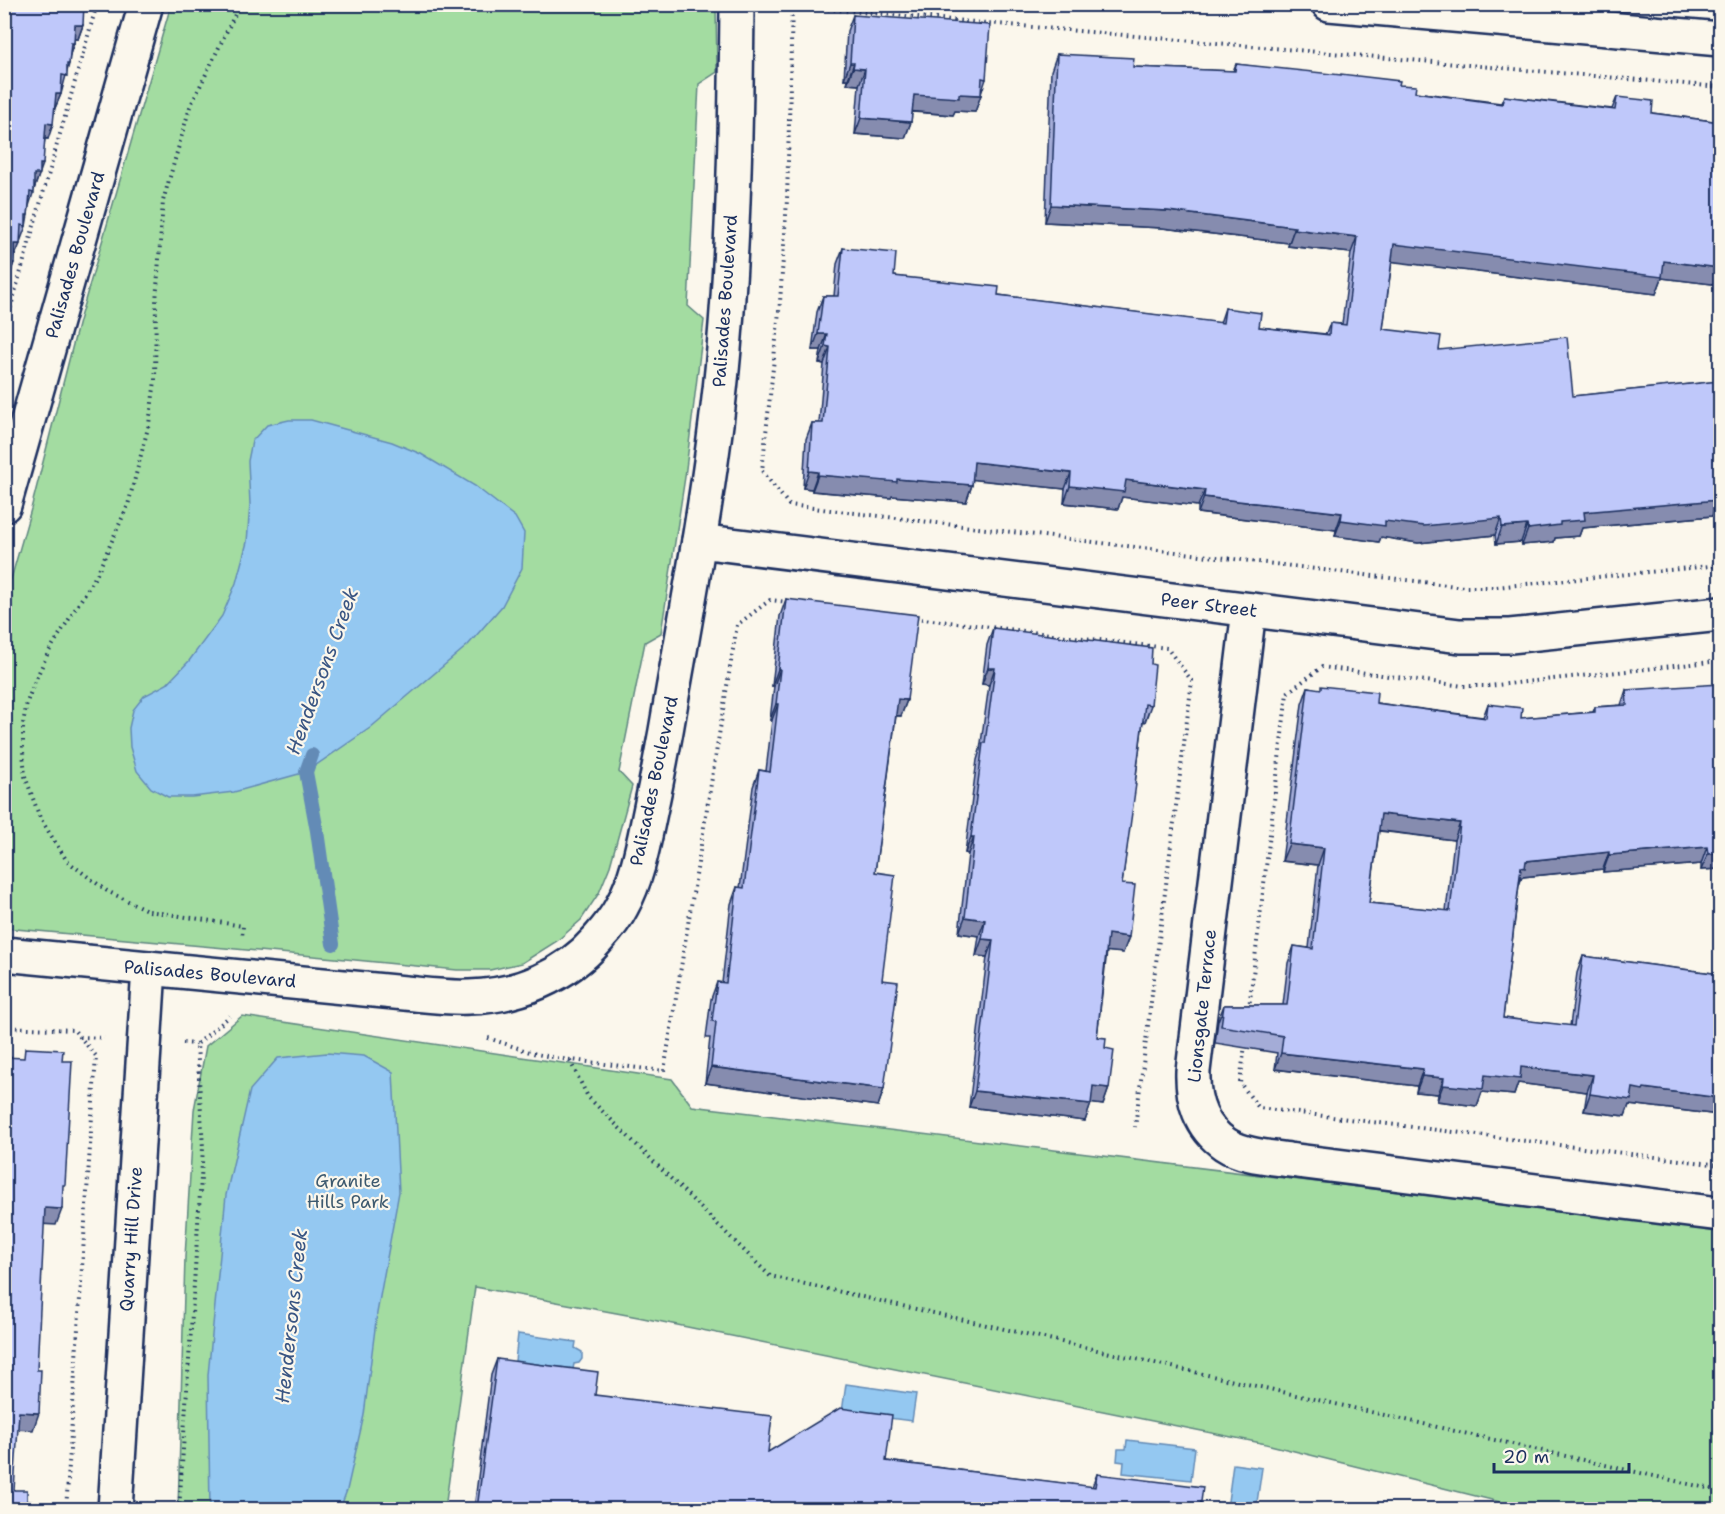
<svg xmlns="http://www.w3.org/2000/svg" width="1725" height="1514" font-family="'Shantell Sans',sans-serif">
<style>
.green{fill:#a3dca1;stroke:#5f8680;stroke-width:1.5}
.water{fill:#94c8f1;stroke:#648bb6;stroke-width:1.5}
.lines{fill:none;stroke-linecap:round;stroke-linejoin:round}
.stream{stroke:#648bb6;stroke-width:14}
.minor-casing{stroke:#1b2f5e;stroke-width:38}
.path{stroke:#1b2f5e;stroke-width:4;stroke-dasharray:1.5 4.5;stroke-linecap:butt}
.minor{stroke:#fbf7ec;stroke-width:33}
.wall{fill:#a4acd7;stroke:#1b2f5e;stroke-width:1.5;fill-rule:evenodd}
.shaded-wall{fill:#868caf;stroke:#1b2f5e;stroke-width:1.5}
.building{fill:#bfc8fa;stroke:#1b2f5e;stroke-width:1.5;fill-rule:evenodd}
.labels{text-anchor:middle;stroke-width:4.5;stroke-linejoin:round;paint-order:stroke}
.street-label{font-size:18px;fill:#1b2f5e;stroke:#fbf7ec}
.park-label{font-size:18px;fill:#3d5a6f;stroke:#fbf7ec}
.water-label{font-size:20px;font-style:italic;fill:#395583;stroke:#fbf7ec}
</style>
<rect width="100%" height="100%" fill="#fbf7ec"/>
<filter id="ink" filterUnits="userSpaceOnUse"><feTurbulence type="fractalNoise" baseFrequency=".0167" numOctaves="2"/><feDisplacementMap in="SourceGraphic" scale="12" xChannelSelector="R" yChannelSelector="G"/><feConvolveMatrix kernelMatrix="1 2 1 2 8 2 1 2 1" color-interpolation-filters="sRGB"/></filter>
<g filter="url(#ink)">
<g class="green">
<path d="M171 5H716L717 72 699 84 688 306 704 320 685 477 661 633 645 642 619 772 632 786 610 866 599 893 581 920 557 941 522 963 490 970H457L335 958 5 928V600L31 509 79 321Z"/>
<path d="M242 1016 672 1079 692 1106 1720 1231V1509H1528L1266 1444 638 1317 475 1287 445 1509 178 1510 185 1257 194 1110 206 1046Z"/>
</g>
<g class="water">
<path d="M289 420H311L392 442 421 454 475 486 515 517 524 533 522 568 502 606 468 645 370 728 306 772 234 792 192 797H168L151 788 137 771 130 747 129 728 133 710 144 696 167 684 189 661 222 616 236 583 247 542 250 504 248 461 252 441 267 425Z"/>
<path d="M327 1053 364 1056 393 1072 399 1192 377 1313 364 1415 347 1490 340 1509H210L208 1375 226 1195 250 1090 278 1058Z"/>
<path d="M518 1334 576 1342 575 1348 582 1352V1359L579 1363 574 1364 573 1369 515 1361Z"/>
<path d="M846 1384 916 1394 912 1421 842 1412Z"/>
<path d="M1127 1440 1195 1448 1191 1480 1123 1473 1124 1462 1117 1461 1118 1449H1126Z"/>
<path d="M1233 1464 1262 1468 1256 1509H1227Z"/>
</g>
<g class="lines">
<path class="stream" d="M312 755 306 772 317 831 333 944"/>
<g class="minor-casing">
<g id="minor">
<path d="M1329 4 1720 39"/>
<path d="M4 505 146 4"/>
<path d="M699 541 1460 636H1510L1720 614"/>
<path d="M1249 610 1193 1071C1192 1099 1200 1127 1225 1144 1243 1156 1269 1157 1289 1160L1720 1214"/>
<path d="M4 954 405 993C426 995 447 998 469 997 518 996 566 976 598 939 607 929 616 918 622 906 637 879 643 846 649 817 658 775 666 733 673 690 693 577 714 464 724 349 734 235 736 119 737 4"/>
<path d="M115 1510 149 968"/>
</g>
</g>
<g class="path">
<path d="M240 4 190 107 163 201 156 302 155 381 149 424 128 505 97 574 48 653 35 681 27 702 23 724V751L25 776 40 818 67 861 107 891 149 911 243 926 242 937"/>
<path d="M1720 87 792 6 787 200 780 302 762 471 789 505 1464 587H1496L1720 565"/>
<path d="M4 331 97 4"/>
<path d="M915 618 1167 648 1192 681 1135 1127"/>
<path d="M1249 1008 1287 693 1322 667 1463 686H1488L1720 661"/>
<path d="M4 1027 74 1030 96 1056 66 1510"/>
<path d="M80 1037 104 1038"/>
<path d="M488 1038 536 1054 563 1059 664 1071 737 625 770 600 788 602"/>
<path d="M183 1043 197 1044"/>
<path d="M1245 1045 1240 1083 1259 1108 1720 1165"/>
<path d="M570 1061 588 1097 770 1276 1720 1491"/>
<path d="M179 1510 203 1148 197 1044 230 1016"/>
</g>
<use href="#minor" class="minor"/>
</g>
<g class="wall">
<path d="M4 4 83 25 78 39H74V43L70 54 69 64 61 94 55 108 48 139H45L40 171 29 206 28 215 26 226 14 258 11 274 5 289H4Z"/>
<path d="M853 15 986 79 975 112 955 111 953 115 912 112 911 122 905 138 855 134 859 85 847 84 848 79H844L847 31Z"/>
<path d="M1057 54 1133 67 1233 71 1236 64 1399 85 1415 92 1501 103 1504 96 1612 109 1617 97 1652 113 1720 122V285L1662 278 1656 294 1392 261 1383 329 1439 350 1573 396 1720 381V505H1716L1712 516 1582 528 1579 536 1555 538 1554 542 1522 545 1521 542 1496 544 1495 535 1418 543 1381 537 1379 542 1335 536 1336 530 1198 513V506L1122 497 1118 509 1064 503 1065 489 973 479 972 485 966 502 892 496 891 498 812 491V489L803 488 806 439 812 423H819L824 364 819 363 821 350H812L817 312 823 296H834L837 264 843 248 894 276 998 295 1220 323 1225 308 1259 327 1326 334 1330 323 1342 324 1351 253 1288 246 1289 243 1162 228 1045 222 1051 71Z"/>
<path d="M786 599 907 700 901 716H896L875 872 882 980 884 1089 878 1106 705 1083 710 1038H706L711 999 717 982 722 983 731 904 737 887 740 888 753 787 759 770 766 771 772 720H770L774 686H772L780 616Z"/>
<path d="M993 628 1151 664V705L1145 722 1143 721 1122 884 1123 953 1107 951 1097 1037 1105 1048 1109 1088 1103 1105 1091 1103 1085 1121 969 1107 987 957 976 956 979 936 959 933 968 854 965 853 977 760 980 750 989 685 982 684 987 645Z"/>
<path d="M1308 687 1376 703 1483 717 1488 704 1521 718 1593 712 1595 707 1621 705 1626 690 1720 869 1701 870V864L1603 872V869L1522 877 1519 885 1503 1018 1570 1026 1577 973 1583 956 1720 974V972V1130H1717L1719 1115 1638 1105 1637 1106 1629 1105 1625 1116 1584 1111 1587 1092 1518 1083 1514 1095 1482 1092 1477 1106 1437 1101 1438 1094 1416 1092 1417 1086 1275 1069 1277 1053 1215 1043 1218 1021 1224 1005H1283L1288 963 1294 946 1309 948 1318 865 1282 861 1302 704ZM1379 831 1454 840 1446 911 1369 903Z"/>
<path d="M497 1359 595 1395 768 1452 886 1461 1092 1487 1097 1474 1200 1509H474L491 1375Z"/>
</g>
<g class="shaded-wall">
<path d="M75 25H83L78 39H69Z"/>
<path d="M71 43H74L69 57Z"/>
<path d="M850 63H854L848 79H844Z"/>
<path d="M853 68 865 69 859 85 847 84Z"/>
<path d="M56 94H61L55 108H50Z"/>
<path d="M959 94 981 95 975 112 955 111 953 115 907 111 914 95Z"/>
<path d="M861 118 911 122 905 138 855 134Z"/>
<path d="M46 123 53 124 48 139 41 138Z"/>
<path d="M40 164H43L34 189H29L34 174Z"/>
<path d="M1051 205 1168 211 1295 227 1289 243 1162 228 1045 222Z"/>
<path d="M1294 229 1357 237 1351 253 1288 246Z"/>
<path d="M14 244H20L14 258Z"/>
<path d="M1394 244 1664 261 1720 268V285L1662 278 1656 294 1388 261Z"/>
<path d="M11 263H14L10 274H11L5 289H4V276Z"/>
<path d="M818 334H827L821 350H812Z"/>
<path d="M825 346 830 347 824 364 819 363Z"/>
<path d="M974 462 1071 473 1065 489 968 479Z"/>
<path d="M809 471 818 472 812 489 803 488Z"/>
<path d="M818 475 897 479 972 485 966 502 892 496 891 498 812 491Z"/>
<path d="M1126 480 1205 490 1198 506 1122 497 1118 509 1064 503 1070 486Z"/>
<path d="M1720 489V505H1716L1712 516 1582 528 1579 536 1555 538 1554 542 1522 545 1528 529 1560 522 1584 512Z"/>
<path d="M1204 497 1342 513 1336 530 1198 513Z"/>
<path d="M1501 518 1495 535 1418 543 1381 537 1379 542 1335 536 1341 520 1385 521Z"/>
<path d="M1527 525 1521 542 1496 544 1502 527Z"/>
<path d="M988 668H995L989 685 982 684Z"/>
<path d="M778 669H780L774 686H772Z"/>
<path d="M898 699 907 700 901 716 892 715Z"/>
<path d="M776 704H778L772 720H770Z"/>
<path d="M1381 814 1460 823 1454 840 1375 830Z"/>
<path d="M971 837H974L968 854 965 853Z"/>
<path d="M1289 844 1324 848 1318 865 1282 861Z"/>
<path d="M1707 847 1701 864 1603 872 1609 855Z"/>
<path d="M1609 852 1603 869 1522 877 1519 885 1521 867 1526 861Z"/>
<path d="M1720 853V869L1701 870 1708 854Z"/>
<path d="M965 917 985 920 979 936 959 933Z"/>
<path d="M1108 934 1129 937 1123 953 1102 951Z"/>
<path d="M982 939 993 940 987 957 976 956Z"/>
<path d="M1281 1053 1423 1069 1417 1086 1275 1069Z"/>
<path d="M711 1067 884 1089 878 1106 705 1083Z"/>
<path d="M1521 1067 1593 1075 1587 1092 1518 1083 1514 1095 1482 1092 1477 1106 1437 1101 1443 1085Z"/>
<path d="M1422 1076 1444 1078 1438 1094 1416 1092Z"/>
<path d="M1093 1086 1109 1088 1103 1105 1087 1103Z"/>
<path d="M1633 1088H1644L1720 1098V1110L1719 1115 1638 1105 1637 1106 1629 1105 1625 1116 1584 1111 1590 1094Z"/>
<path d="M975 1091 1091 1104 1085 1121 969 1107Z"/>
<path d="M1720 1120V1130H1717Z"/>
<path d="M45 1208 62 1209 56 1225 39 1224Z"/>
<path d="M19 1412 39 1413 33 1430 13 1429Z"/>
</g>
<g class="building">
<path d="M4 4H84L83 25H75L74 43H71L69 64H67V76L62 75 61 94H56L53 124 46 123 43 164H40V174H34V193L30 192 28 215H26V226L21 225 20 244H14V263H11V274H5L4 287Z"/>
<path d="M853 15 990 25 986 79 982 78 981 95 959 94V98L914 95 911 122 861 118 865 69 853 68 854 63H850Z"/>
<path d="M1057 54 1134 58 1133 67 1235 71 1236 64 1341 75V74L1400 81 1399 85 1416 86 1415 92 1502 104 1504 96 1615 110 1617 97 1653 101 1652 113 1720 122V268L1664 261 1662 277 1394 244 1383 329 1441 336 1439 350 1567 337 1573 396 1720 381V489H1717L1718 500 1584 512 1585 520 1560 522V525L1528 529 1527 525 1502 527 1501 518 1424 526 1385 521V526L1341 520 1342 513 1204 497 1205 490 1126 480 1124 492 1070 486 1071 473 974 462 972 485 897 479V482L818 475V472L809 471 812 423H823L830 347 825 346 827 334H818L823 296H838L843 248 896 253 894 276 999 287 998 295 1223 323 1225 308 1261 313 1259 327 1329 335 1330 323 1346 325 1357 237 1294 229 1295 227 1168 211 1051 205Z"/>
<path d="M786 599 918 615 907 700 898 699 875 872 895 875 882 980 898 982 884 1089 711 1067 716 1022 712 1021 717 982 726 983 737 887 744 888 759 770 770 772 778 704H776L780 669H778Z"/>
<path d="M993 628 1152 648 1151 664 1155 665 1151 705 1145 704 1135 784H1136L1122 884 1135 885 1129 937 1108 934 1097 1037 1106 1038 1105 1048 1114 1050 1109 1088 1093 1086 1091 1104 975 1091 993 940 982 939 985 920 965 917 974 837H971L983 743H985L995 668H988Z"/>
<path d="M1720 684V853L1708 854 1707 847 1609 855V852L1526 861 1525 868 1521 867 1503 1018 1574 1026 1583 956 1720 974V1098L1644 1088 1643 1090 1633 1088 1631 1100 1590 1094 1593 1075 1521 1067 1520 1079 1485 1075 1483 1089 1443 1085 1444 1078 1422 1076 1423 1069 1281 1053 1283 1036 1221 1026 1224 1005H1287L1294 946 1313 949 1324 848 1289 844 1308 687 1321 689V686L1377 692 1376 703 1486 718 1488 704 1522 708 1521 718 1595 712V707L1627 705 1626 690ZM1381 814 1460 823 1450 911 1369 903Z"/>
<path d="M25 1048 63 1050 62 1061H72L65 1185H63L62 1209 45 1208 37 1370H41L39 1413 19 1412 14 1490H27V1501L34 1502 33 1509H4V1057L24 1058Z"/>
<path d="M497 1359 598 1372 595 1395 772 1416 768 1452 840 1408 892 1415 886 1461 1095 1487 1097 1474 1203 1487 1200 1509H477Z"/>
</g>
</g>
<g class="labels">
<g class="street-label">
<text transform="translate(75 255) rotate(-74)" y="6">Palisades Boulevard</text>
<text transform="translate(725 301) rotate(-86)" y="6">Palisades Boulevard</text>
<text transform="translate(1209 605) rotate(7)" y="6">Peer Street</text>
<text transform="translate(654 781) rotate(-78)" y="6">Palisades Boulevard</text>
<text transform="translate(210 974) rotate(5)" y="6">Palisades Boulevard</text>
<text transform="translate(1202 1006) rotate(-84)" y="6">Lionsgate Terrace</text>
<text transform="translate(131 1239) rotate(-86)" y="6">Quarry Hill Drive</text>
</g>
<g class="park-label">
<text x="348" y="1187">Granite<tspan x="348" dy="21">Hills Park</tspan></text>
</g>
<g class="water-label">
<text transform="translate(322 671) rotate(-70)" y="7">Hendersons Creek</text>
<text transform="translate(291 1316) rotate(-84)" y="7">Hendersons Creek</text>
</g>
</g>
<rect width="1725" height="1514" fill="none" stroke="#fbf7ec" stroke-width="24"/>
<rect x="12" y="12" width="1701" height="1490" fill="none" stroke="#1b2f5e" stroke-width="2" filter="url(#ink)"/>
<path d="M1494 1463v9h135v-9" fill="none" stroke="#1b2f5e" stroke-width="3"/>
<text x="1503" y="1463" font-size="18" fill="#1b2f5e" stroke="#fbf7ec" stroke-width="4.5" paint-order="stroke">20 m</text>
</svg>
